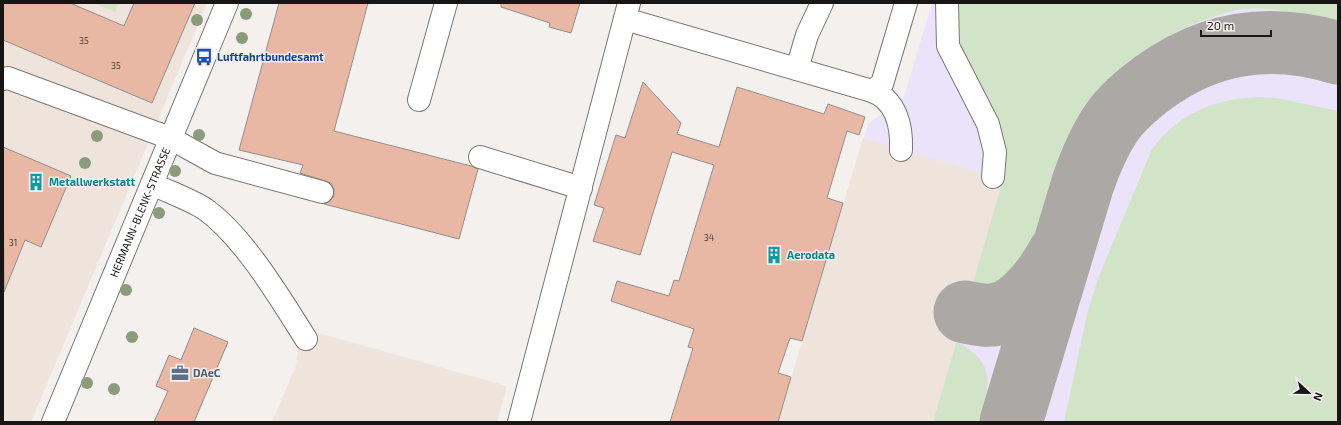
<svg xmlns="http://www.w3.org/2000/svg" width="1341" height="425" font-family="'Exo 2',sans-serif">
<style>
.commercial{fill:#ebe3f9}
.built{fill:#eee4db}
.green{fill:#d2e4c8}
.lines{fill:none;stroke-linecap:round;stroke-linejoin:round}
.taxiway{stroke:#aca8a6;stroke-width:63}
.building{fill:#e9b8a4;stroke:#938e8d}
.minor-casing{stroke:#7a7774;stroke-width:24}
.minor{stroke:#fff;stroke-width:22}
.tree{fill:#8b9c7c}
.labels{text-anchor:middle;stroke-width:3;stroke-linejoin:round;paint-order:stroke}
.number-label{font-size:9px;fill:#4c3e39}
.transit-label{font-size:11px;font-weight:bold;fill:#164399;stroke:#f4f0ed;text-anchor:start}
.culture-label{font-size:11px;font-weight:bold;fill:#0d838f;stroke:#f4f0ed;text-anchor:start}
.street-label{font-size:11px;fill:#181615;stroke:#f4f0ed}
.service-label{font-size:11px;font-weight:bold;fill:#4e5e75;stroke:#f4f0ed;text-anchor:start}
</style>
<rect width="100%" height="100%" fill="#f4f0ed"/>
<path class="commercial" d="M932 3H1338V422H779L868 124 904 97Z"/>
<g class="built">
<path d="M3 3H207L31 422H3Z"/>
<path d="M863 138 1003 180 933 422H778Z"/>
<path d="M315 332 507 386 497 422H272L296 366 298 346Z"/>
</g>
<g class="green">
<path d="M94 3H119L115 12Z"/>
<path d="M954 3H1338V21C1307 16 1273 6 1242 9 1230 11 1216 16 1204 20 1139 43 1083 95 1059 161 1050 184 1044 209 1036 233 1032 247 1028 263 1019 275 1010 285 990 290 977 289L974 279 1003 180 973 84 953 27Z"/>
<path d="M1256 97 1277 98 1338 111V422H1064L1088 310 1099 276 1152 149C1180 113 1212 100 1256 97Z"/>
<path d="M956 343C963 344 967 348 972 352 996 368 987 399 980 422H933Z"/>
</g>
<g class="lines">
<g class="taxiway">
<path d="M965 312C976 314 987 317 998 314 1023 309 1047 276 1058 255"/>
<path d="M1011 422 1083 183C1090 163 1098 143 1110 125 1121 108 1137 95 1153 83 1210 41 1271 33 1338 53"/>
</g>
</g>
<g class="building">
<path d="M3 3H70L124 26 134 3H195L152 103 3 40Z"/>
<path d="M279 3H368L334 131 471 166 478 169 459 239 324 204 330 201 334 196V189L331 183 300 173 303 165 239 150Z"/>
<path d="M501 3H580L571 33 549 27 550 23 501 7Z"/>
<path d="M643 82 681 123 677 134 719 147 737 87 824 114 828 104 865 117 859 135 847 131 827 198 843 203 802 341 790 338 778 373 791 377 778 422H670L693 348 688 347 694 329 611 301 617 281 669 296 674 280 679 281 714 165 672 152 640 255 593 241 604 208 594 205 616 135 625 138Z"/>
<path d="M3 147 71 176 41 247 25 240 4 292Z"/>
<path d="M194 328 228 342 194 422H154L168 391 156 386 169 355 181 360Z"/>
</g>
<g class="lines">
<g class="minor-casing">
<g id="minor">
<path d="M947 3 948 46 988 124 995 152 993 177"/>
<path d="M625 19 872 91 882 84 906 3"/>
<path d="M797 69 807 35 822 3"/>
<path d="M3 79 8 78 170 138 215 163 322 192"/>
<path d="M872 91C896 100 902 126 901 150"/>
<path d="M419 100 446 3"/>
<path d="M480 157 581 188"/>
<path d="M152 184C169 192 189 199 205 209 244 237 280 298 306 339"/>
<path id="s1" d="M53 422 227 3"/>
<path d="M519 422 629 3"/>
</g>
</g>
<use href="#minor" class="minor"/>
</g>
<g class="tree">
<circle cx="246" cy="14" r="6"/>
<circle cx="197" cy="20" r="6"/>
<circle cx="242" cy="38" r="6"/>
<circle cx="199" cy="135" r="6"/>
<circle cx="97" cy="136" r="6"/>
<circle cx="85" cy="163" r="6"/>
<circle cx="175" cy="171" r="6"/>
<circle cx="159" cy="213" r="6"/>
<circle cx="126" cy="290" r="6"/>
<circle cx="132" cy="337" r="6"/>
<circle cx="87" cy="383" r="6"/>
<circle cx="114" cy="389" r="6"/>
</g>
<defs>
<g id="bus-bare" transform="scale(1.38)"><path d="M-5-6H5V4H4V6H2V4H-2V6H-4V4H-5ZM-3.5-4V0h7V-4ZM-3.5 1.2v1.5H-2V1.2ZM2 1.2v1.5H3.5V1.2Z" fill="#1a4fb4" stroke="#f4f0ed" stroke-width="2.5" paint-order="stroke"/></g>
<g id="building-bare" transform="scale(1.38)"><path d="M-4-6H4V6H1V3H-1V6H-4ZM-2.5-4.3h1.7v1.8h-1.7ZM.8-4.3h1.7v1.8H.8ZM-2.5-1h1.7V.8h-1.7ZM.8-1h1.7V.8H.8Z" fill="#0f9aa8" stroke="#f4f0ed" stroke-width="2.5" paint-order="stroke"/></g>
<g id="office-bare" transform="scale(1.38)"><path d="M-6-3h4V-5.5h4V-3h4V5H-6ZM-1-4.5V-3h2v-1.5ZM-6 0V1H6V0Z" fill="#5c6f8a" stroke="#f4f0ed" stroke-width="2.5" paint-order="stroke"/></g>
</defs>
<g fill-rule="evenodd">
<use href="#bus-bare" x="204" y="57"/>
<use href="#building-bare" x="36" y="182"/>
<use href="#building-bare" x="774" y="255"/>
<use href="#office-bare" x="180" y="373"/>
</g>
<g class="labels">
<g class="number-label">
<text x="84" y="44">35</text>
<text x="116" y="69">35</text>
<text x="709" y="241">34</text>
<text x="13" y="246">31</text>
</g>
<g class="transit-label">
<text x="217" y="61">Luftfahrtbundesamt</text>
</g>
<g class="culture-label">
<text x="49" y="186">Metallwerkstatt</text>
<text x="787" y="259">Aerodata</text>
</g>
<g class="street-label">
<text dy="4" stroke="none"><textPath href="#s1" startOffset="227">HERMANN-BLENK-STRASSE</textPath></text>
</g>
<g class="service-label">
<text x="193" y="377">DAeC</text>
</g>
</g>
<rect width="1341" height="425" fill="none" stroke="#181615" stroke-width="8"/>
<g transform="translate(1309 393) rotate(112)" stroke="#f4f0ed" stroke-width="3" paint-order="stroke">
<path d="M0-3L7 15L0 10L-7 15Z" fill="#181615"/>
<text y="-6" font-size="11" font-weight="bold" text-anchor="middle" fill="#181615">N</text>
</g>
<path d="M1201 30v6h70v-6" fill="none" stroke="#181615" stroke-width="2"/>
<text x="1207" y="30" font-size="12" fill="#181615" stroke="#f4f0ed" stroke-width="3" paint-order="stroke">20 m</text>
</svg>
